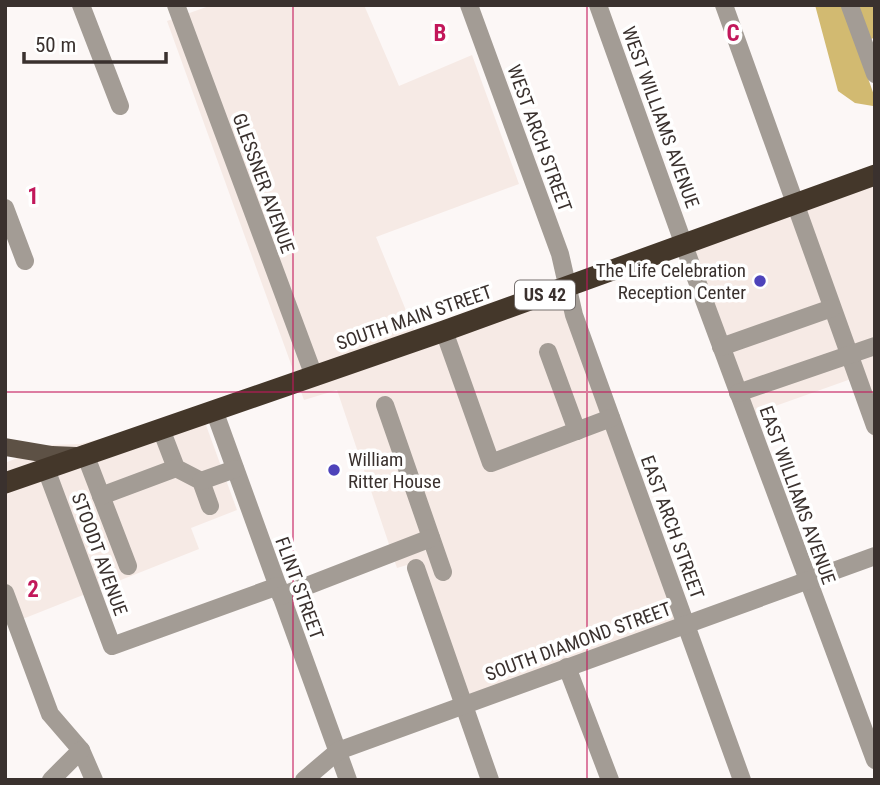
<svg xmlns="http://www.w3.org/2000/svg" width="880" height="785" font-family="'Roboto Condensed',sans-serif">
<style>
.built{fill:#f6eae5}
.forest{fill:#d2ba71}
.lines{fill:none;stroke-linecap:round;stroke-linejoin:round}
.minor{stroke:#a39c95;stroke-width:18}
.major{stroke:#5d5145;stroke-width:18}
.highway{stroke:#44372a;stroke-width:21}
.grid{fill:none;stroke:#c2185b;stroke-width:2;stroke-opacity:0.55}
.poi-dot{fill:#4e43ba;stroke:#fff;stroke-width:2.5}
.labels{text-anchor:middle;stroke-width:7;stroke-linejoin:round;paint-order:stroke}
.shield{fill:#fff;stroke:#756f6d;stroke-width:2}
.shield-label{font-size:18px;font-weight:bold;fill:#3a312e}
.street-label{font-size:19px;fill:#3a312e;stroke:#fff}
.poi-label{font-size:19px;fill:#3a312e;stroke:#fff;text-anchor:end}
.grid-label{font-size:23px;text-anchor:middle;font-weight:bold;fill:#c2185b;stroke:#fff;stroke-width:7;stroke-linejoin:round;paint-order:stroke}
</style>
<rect width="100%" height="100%" fill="#fcf7f6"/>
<g class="built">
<path d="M212 5H364L399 86 472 55 519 184 376 237 416 335 554 283 677 624 456 705 407 565 397 568 337 390 304 400 167 21Z"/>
<path d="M875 180V444L851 379 750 415 690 245Z"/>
<path d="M199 406 237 510 191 528 199 549 10 624 5 612V463L49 445 80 444 108 437Z"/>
</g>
<path class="forest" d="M815 5H875V37L857 47 875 98 873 106 855 103 838 91Z"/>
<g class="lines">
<g class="minor">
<path d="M81 5 120 106"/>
<path d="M176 5 314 376"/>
<path d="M469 5 560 254 574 315 742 780"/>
<path d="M598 5 694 273 875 760"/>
<path d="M724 5 875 426"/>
<path d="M850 6 875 74"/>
<path d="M5 208 25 261"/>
<path d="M444 331 491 463 611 418"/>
<path d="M721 347 832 308"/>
<path d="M548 352 577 431"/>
<path d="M738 393 875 346"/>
<path d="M385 405 443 572"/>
<path d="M214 410 348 780"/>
<path d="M161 429 176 468 201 481 210 506"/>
<path d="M85 454 128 566"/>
<path d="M46 469 112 646 278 586"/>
<path d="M201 481 235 469"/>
<path d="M101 496 176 468"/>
<path d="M416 568 490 780"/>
<path d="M5 593 50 714 81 750 94 780"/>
<path d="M281 596 431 538"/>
<path d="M567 667 610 780"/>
<path d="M51 780 81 750"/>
<path d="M304 780 338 751 875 556"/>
</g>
<path class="major" d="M5 447 52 455 76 456"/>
<path class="highway" d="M5 483 444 331 875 175"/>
</g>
<path class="grid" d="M293 5V780M587 5V780M5 392H875"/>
<g class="poi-dot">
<circle cx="760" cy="281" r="7"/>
<circle cx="334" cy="470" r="7"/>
</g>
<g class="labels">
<rect class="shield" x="515" y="280.5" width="60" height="29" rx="5"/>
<g class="shield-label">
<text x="545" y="301">US 42</text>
</g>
<g class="street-label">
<text transform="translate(661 117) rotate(70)" y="7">WEST WILLIAMS AVENUE</text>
<text transform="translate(540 138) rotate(70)" y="7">WEST ARCH STREET</text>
<text transform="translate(264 183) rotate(70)" y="7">GLESSNER AVENUE</text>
<text transform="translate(414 317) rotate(-19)" y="7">SOUTH MAIN STREET</text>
<text transform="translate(798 495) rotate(70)" y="7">EAST WILLIAMS AVENUE</text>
<text transform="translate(673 527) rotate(70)" y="7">EAST ARCH STREET</text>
<text transform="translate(100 554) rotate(70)" y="7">STOODT AVENUE</text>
<text transform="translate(300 588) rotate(70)" y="7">FLINT STREET</text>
<text transform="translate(578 641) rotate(-20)" y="7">SOUTH DIAMOND STREET</text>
</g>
<g class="poi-label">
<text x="746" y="277">The Life Celebration<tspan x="746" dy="22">Reception Center</tspan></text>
<text x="348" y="466" text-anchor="start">William<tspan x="348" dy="22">Ritter House</tspan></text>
</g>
</g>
<g class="grid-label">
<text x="440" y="41">B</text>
<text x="733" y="41">C</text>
<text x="33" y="204">1</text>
<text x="33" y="597">2</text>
</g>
<rect width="880" height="785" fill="none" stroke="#3a312e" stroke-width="14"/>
<path d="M24 52v10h142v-10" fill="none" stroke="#3a312e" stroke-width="3.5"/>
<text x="35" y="52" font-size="21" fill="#3a312e" stroke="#ffffff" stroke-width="5" paint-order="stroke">50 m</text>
</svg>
